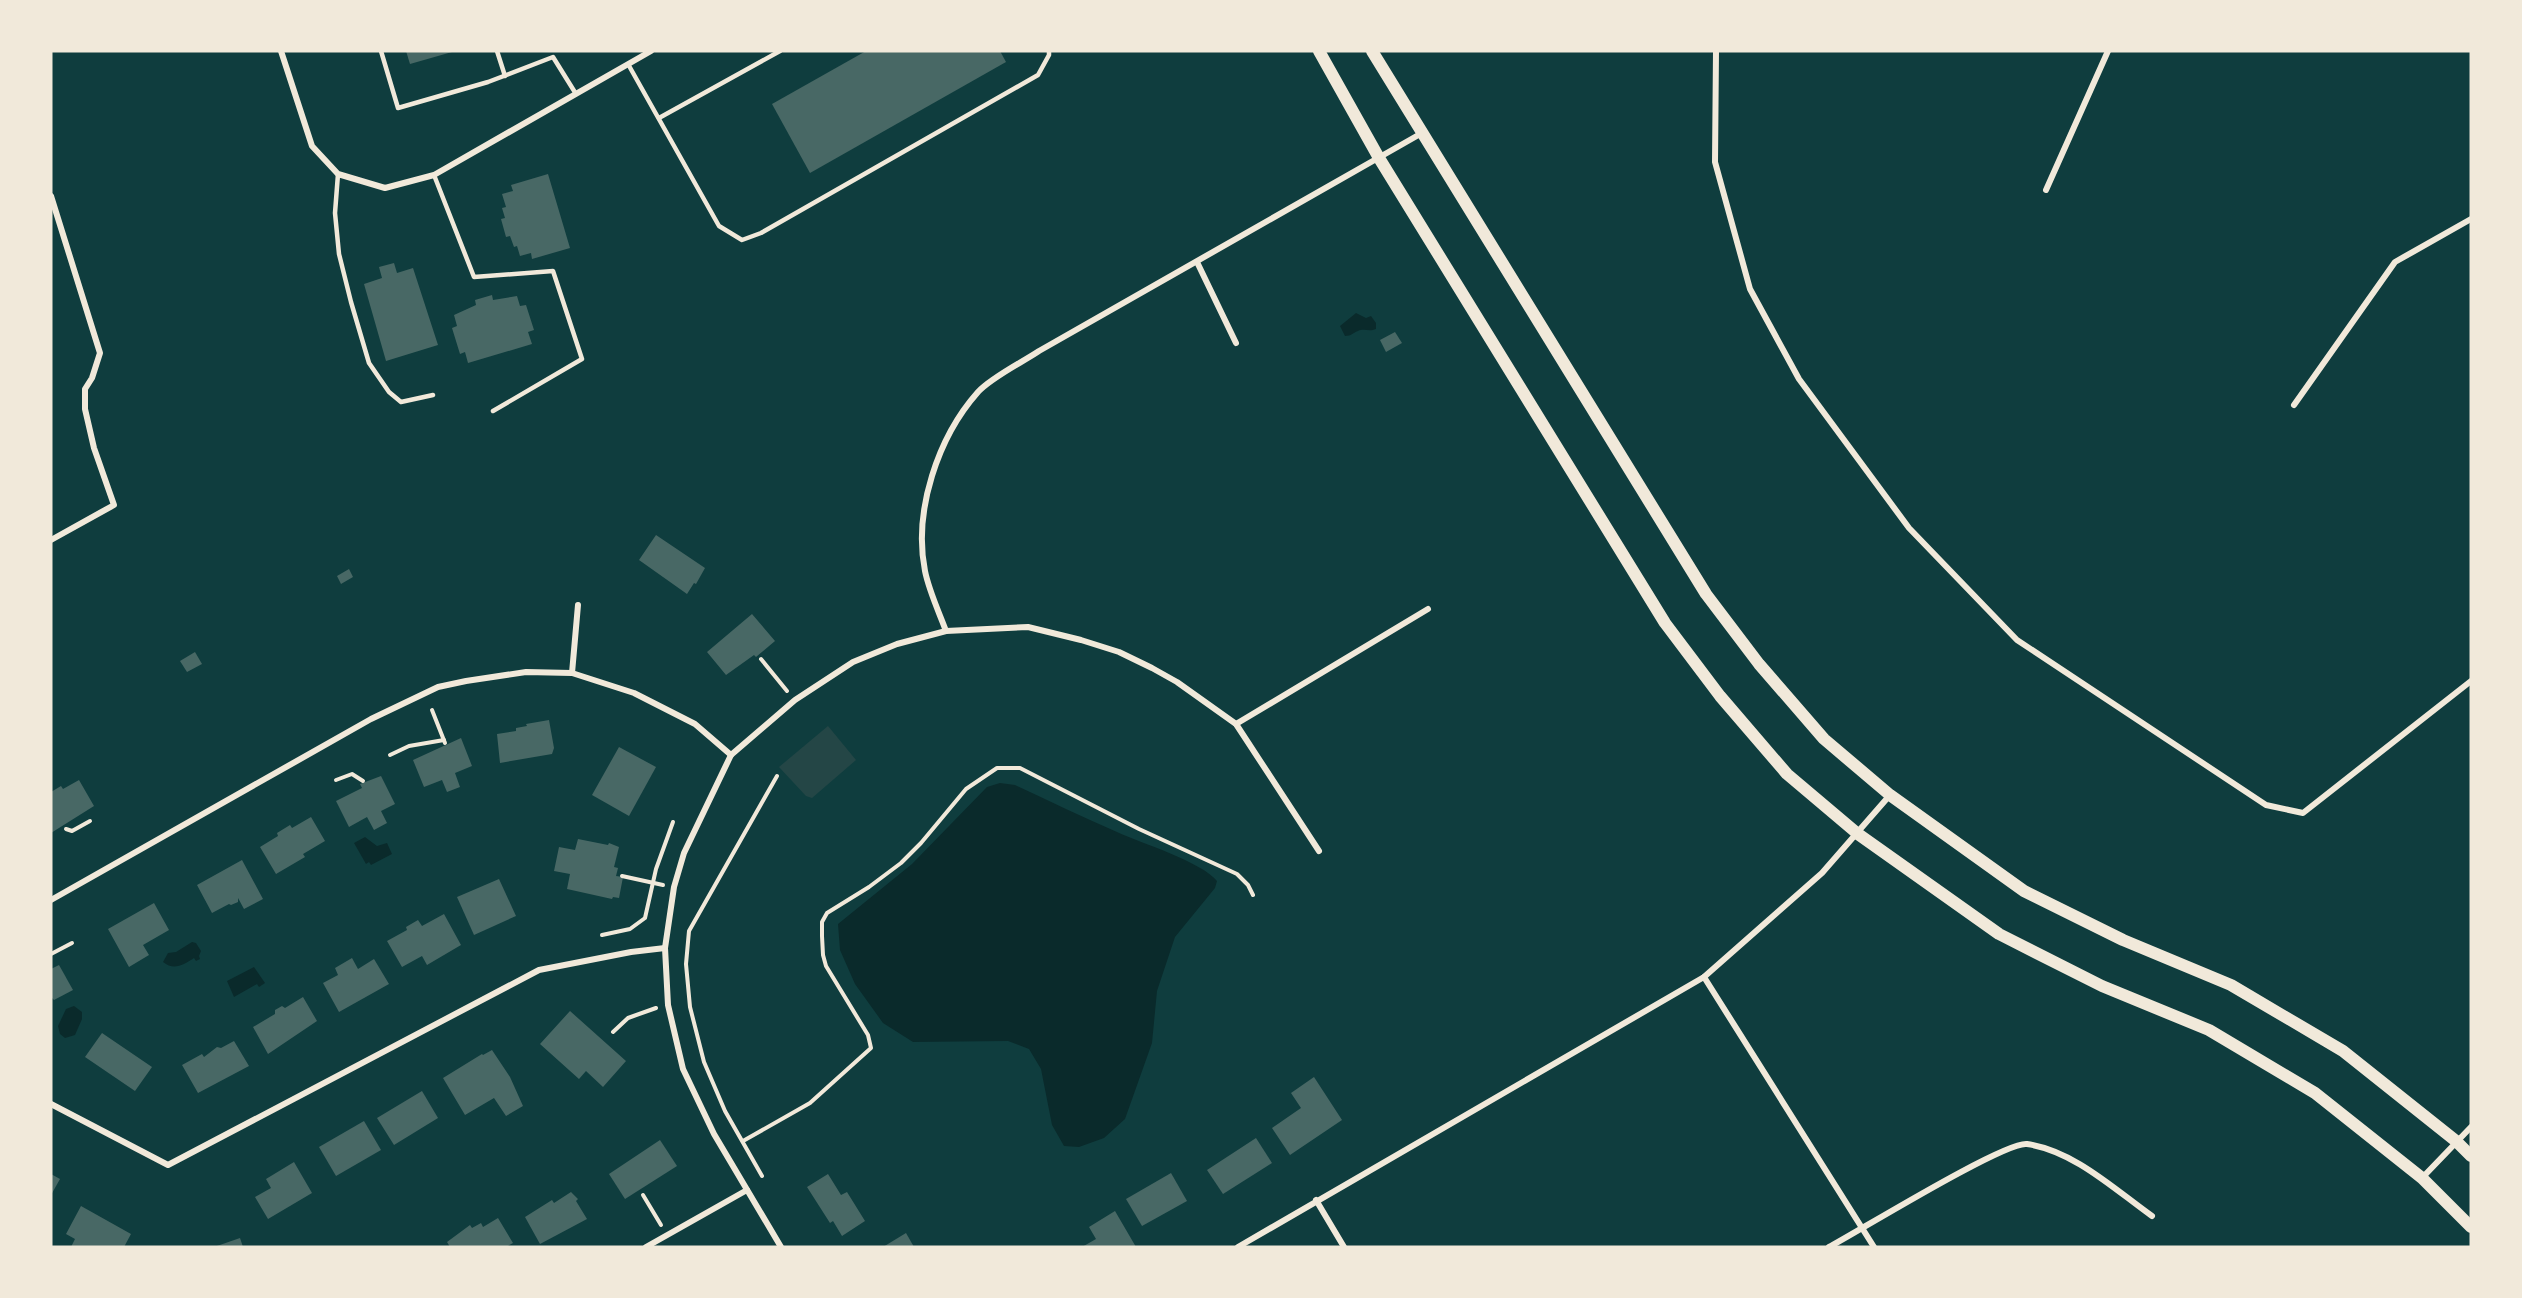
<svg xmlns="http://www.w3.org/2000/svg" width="2522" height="1298" font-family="Ubuntu,sans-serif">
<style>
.green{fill:#244646}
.water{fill:#0a2a2b}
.building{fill:#486865}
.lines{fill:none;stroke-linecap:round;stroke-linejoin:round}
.path{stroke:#f1e9da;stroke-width:4}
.service{stroke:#f1e9da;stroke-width:4.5}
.minor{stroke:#f1e9da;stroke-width:6}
.secondary{stroke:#f1e9da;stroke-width:12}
</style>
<rect width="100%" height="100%" fill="#0f3d3e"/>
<path class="green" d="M828 726 856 760 812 798 806 796 779 767Z"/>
<g class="water">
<path d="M1356 313 1366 318 1371 316 1376 323V329C1369 332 1364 328 1358 331 1352 333 1352 336 1345 336L1340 326Z"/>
<path d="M1000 783 1015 785C1049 801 1083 817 1117 832 1141 843 1202 862 1217 881L1215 888 1175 937 1157 991 1152 1043 1125 1119 1104 1138 1079 1147 1064 1146 1052 1125 1041 1069 1029 1049 1008 1041 913 1042 883 1023 855 984 840 950 838 924 912 864 987 787Z"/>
<path d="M365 837 377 846 387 843 392 854 371 865 369 862 366 864 354 843Z"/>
<path d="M192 942 196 943 201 951 199 956 200 959 196 961 194 958C183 965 174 971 163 962L168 953 176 952Z"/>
<path d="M254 967 265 983 259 987 257 984 234 997 227 981Z"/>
<path d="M74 1006 82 1012V1019L75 1035 65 1038 60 1034 58 1026 66 1009Z"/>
</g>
<g class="building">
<path d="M406 51H452V52L410 64Z"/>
<path d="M866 51H1000L1006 62 810 173 772 104Z"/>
<path d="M548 174 570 248 532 259 531 253 520 256 517 246 514 247 510 236 506 237 501 219 505 218 502 208 506 207 502 194 513 191 511 185Z"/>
<path d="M394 263 397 273 413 268 438 345 386 361 364 284 382 278 379 267Z"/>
<path d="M492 295 493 300 517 296 520 306 526 305 534 330 528 332 532 344 468 363 465 352 460 354 452 328 457 326 454 315 476 305 475 300Z"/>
<path d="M1395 332 1402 343 1386 352 1380 340Z"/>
<path d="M656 535 705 568 696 584 694 583 687 594 639 560Z"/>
<path d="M349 569 353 577 341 584 337 576Z"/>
<path d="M752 614 775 641 756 657 754 655 726 675 707 652Z"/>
<path d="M195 652 202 664 187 672 180 661Z"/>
<path d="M549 720 554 748 552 754 500 763 497 734 516 731V728L527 726 526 724Z"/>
<path d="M461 738 472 766 455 773 460 787 447 792 442 780 424 787 413 760Z"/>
<path d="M619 747 656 767 629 816 592 795Z"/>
<path d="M381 776 395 804 381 811 387 823 374 830 367 817 349 827 336 801 362 788 360 784Z"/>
<path d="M79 780 94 806 51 833V792L61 786 63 789Z"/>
<path d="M311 817 325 841 303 854 305 857 276 874 260 847 278 836 277 833 290 825 292 828Z"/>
<path d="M578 839 608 845 609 843 619 847 614 867 618 868 616 876 623 877 619 898 613 897 612 899 567 889 570 874 554 871 559 847 575 850Z"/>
<path d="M242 860 263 899 244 909 238 898V902L231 905 229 904 212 913 197 885Z"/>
<path d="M499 879 516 916 474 935 457 897Z"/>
<path d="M154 903 169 930 143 945 149 955 129 967 108 929Z"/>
<path d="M444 914 461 945 427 965 422 956 402 967 387 941 407 930 406 927 418 920 422 926Z"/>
<path d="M352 958 358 969 374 959 389 984 339 1012 323 983 338 975 335 968Z"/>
<path d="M59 965 73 990 54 1000 51 997V969Z"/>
<path d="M303 997 317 1021 268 1054 253 1027 275 1014V1010L282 1006 285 1008Z"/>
<path d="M570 1011 626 1061 603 1087 586 1071 579 1079 540 1044Z"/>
<path d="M102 1033 152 1067 135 1091 85 1057Z"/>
<path d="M234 1041 249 1066 198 1093 182 1065 202 1054 204 1057 217 1047 221 1048Z"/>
<path d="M492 1050 510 1077 523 1106 506 1116 494 1098 465 1115 443 1078 482 1054 483 1055Z"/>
<path d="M1314 1077 1342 1120 1290 1155 1272 1128 1301 1108 1291 1093Z"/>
<path d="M422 1091 438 1118 394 1145 377 1118Z"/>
<path d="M364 1121 381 1150 336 1176 319 1147Z"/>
<path d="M1256 1138 1272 1163 1223 1194 1207 1170Z"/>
<path d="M660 1140 677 1166 625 1199 609 1174Z"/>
<path d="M294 1162 312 1193 268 1219 255 1197 271 1188 266 1179Z"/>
<path d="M1171 1173 1187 1201 1142 1226 1126 1199Z"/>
<path d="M51 1174 60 1179 51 1195Z"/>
<path d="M828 1174 841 1195 847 1192 865 1221 842 1236 833 1221 830 1223 807 1187Z"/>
<path d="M571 1192 578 1199 576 1201 587 1219 540 1244 525 1217 552 1200 554 1203Z"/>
<path d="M81 1206 131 1234 124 1247H71L75 1239 66 1234Z"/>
<path d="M1115 1211 1136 1247H1082L1096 1239 1089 1227Z"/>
<path d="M498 1218 513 1243 506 1247H450L447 1242 470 1225 472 1228 481 1223 483 1227Z"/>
<path d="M906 1233 914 1247H883Z"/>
<path d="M240 1238 243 1247H214Z"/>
</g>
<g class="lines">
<g class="path">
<path d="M761 659 787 691"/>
<path d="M432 710 445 743"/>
<path d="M390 755 409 746 444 740"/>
<path d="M336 780 352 774 363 781"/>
<path d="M66 829 72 831 90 821"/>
<path d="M622 876 663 885"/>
<path d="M602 935 630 929 645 918 656 869 673 822"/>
<path d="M51 954 72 943"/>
<path d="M613 1032 628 1018 656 1008"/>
<path d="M743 1141 810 1103 871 1048 868 1035 826 966 823 955 822 936V922L827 913 869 887 901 863 921 843 966 789 997 768H1020L1139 829 1237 874 1248 885 1253 895"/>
<path d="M762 1176 725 1111 704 1062 690 1007 686 964 689 931 777 776"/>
<path d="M643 1195 661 1225"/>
</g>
<g class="service">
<path d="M381 51 398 108 488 82 553 57 576 94"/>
<path d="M497 51 505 76"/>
<path d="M628 64 719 226 742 240 761 233 1038 75 1049 55V51"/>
<path d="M659 118 780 51"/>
<path d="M338 174 335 213 339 254 351 302 369 363 389 392 401 402 433 395"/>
<path d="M434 175 474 277 553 271 582 359 493 411"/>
</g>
<g class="minor">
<path d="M281 51 312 146 338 174 385 188 434 175 651 51"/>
<path d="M1716 51 1715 162 1750 289 1799 379 1909 528 2017 640 2266 805 2303 813 2471 681"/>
<path d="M2046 190 2108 51"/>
<path d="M51 196 100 353 92 378 85 389V409L94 448 114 505 51 540"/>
<path d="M1197 262 1236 343"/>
<path d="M2294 405 2395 262 2471 219"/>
<path d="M946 631C939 612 929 591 925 571 913 511 938 437 978 392 992 377 1021 363 1039 351L1422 133"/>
<path d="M572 673 578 605"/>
<path d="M1236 724 1428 609"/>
<path d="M51 900 371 719 438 687 466 681 526 672 572 673 634 693 695 724 731 755"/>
<path d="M1704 977 1874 1247"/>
<path d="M51 1104 168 1165 539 970 631 952 665 948"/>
<path d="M2422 1178 2471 1127"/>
<path d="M1316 1200 1344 1247"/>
<path d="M646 1247 747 1190"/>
<path d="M781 1247 714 1134 683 1069 668 1005 665 948 674 887 684 853 731 755 795 700 853 662 897 644 946 631 1028 627 1081 640 1119 652 1152 668 1177 682 1236 724 1319 851"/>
<path d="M1238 1247 1704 977 1822 873 1890 795"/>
<path d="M1829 1247C1859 1231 2005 1141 2027 1144 2074 1151 2114 1189 2152 1216"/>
</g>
<g class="secondary">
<path d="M1319 51 1379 158 1665 623 1720 696 1787 774 1858 834 1999 934 2102 986 2209 1030 2315 1093 2422 1178 2471 1227"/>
<path d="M1372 51 1706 594 1759 664 1824 739 1890 795 2024 891 2123 940 2231 985 2343 1051 2456 1141 2471 1156"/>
</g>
</g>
<rect width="2522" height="1298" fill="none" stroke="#f1e9da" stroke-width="105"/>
</svg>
